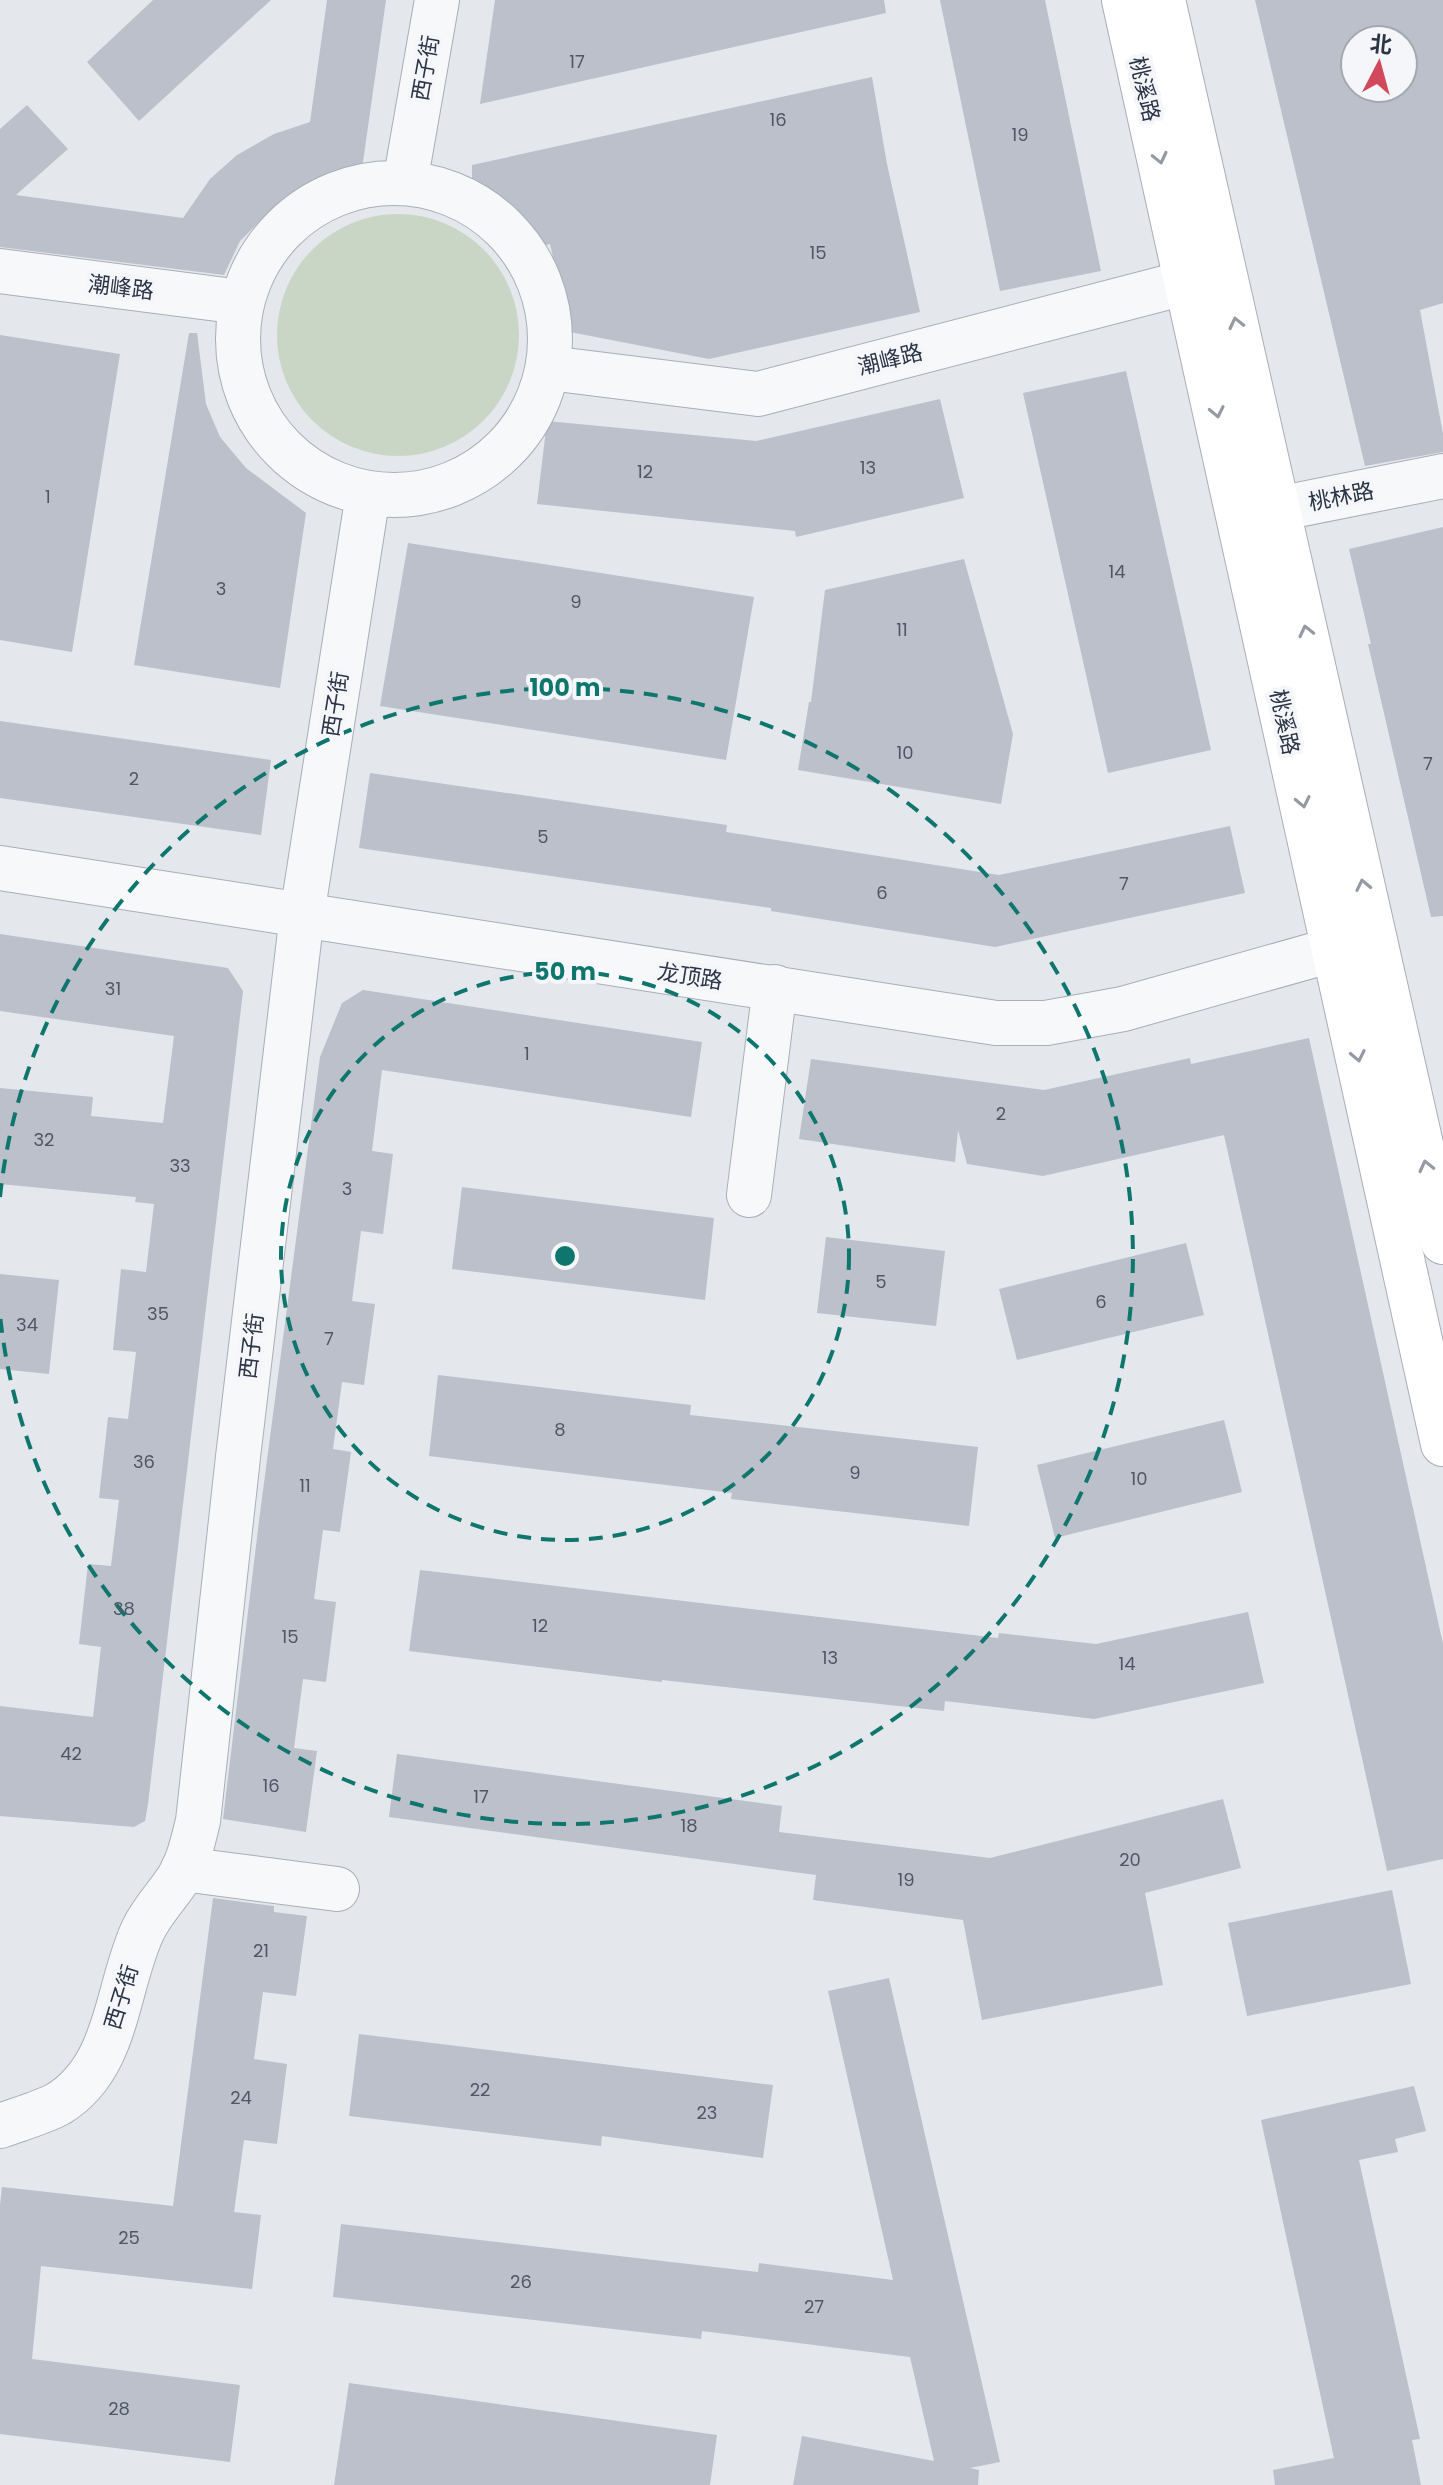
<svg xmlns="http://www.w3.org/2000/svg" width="1443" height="2485" font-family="Poppins,'Noto Sans SC',sans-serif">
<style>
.green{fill:#c9d6c5}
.building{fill:#bbc0ca;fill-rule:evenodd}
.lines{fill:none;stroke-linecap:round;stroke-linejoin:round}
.street-casing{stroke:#a9aeb7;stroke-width:46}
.secondary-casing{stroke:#a9aeb7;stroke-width:46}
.street{stroke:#f7f8fa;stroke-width:44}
.secondary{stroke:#fff;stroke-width:44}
.oneway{stroke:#959aa2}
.ring{fill:none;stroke:#0f766e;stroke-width:4;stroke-dasharray:14 10}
.labels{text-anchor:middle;stroke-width:8;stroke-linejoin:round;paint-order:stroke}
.number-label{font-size:18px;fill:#4f5766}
.street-label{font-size:22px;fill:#2b3445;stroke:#f4f6f9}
.centre{fill:#0f766e;stroke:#f4f6f9;stroke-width:4}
.ring-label{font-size:24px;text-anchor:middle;font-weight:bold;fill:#0f766e;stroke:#f4f6f9;stroke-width:8;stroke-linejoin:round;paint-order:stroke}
</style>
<rect width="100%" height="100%" fill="#e4e7ec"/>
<circle class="green" cx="398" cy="335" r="121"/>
<g class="building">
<path d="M153 0H271L139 121 87 62Z"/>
<path d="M327 0H386L362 169 292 197 265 216 240 241 224 275 0 247V129L27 105 68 149 16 195 183 218 210 179 237 155 274 134 310 122Z"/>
<path d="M495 0H884L886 13 480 104Z"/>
<path d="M940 0H1045L1101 271 1000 291Z"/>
<path d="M1255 0H1443V303L1420 310 1443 434V452L1365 466ZM1355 40H1403V88H1355Z"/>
<path d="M872 77 887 164 920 312 709 359 570 332 550 244 534 248 511 216 472 190V165Z"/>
<path d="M189 333H197L206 404 220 437 246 468 306 513 280 688 134 665Z"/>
<path d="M0 335 120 354 72 652 0 640Z"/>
<path d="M1126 371 1211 750 1108 773 1023 393Z"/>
<path d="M940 399 964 498 796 537 795 531 537 504 547 421 756 441Z"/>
<path d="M1443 527V916L1431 917 1368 644H1371L1349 549Z"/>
<path d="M408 543 754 597 726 760 380 706Z"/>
<path d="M964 559 1013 734 1001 804 798 770 809 702H811L825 590Z"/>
<path d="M0 721 271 760 261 835 0 798Z"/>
<path d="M370 773 727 825 726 832 999 875 1230 826 1245 893 995 947 771 911V908L359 848Z"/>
<path d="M0 934 228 968 243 991 148 1804 145 1821 134 1827 0 1816V1706L93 1717 101 1647 79 1644 88 1564 111 1566 119 1500 99 1498 108 1417 128 1419 136 1352 113 1350 121 1269 146 1272 154 1204 135 1202 136 1197 0 1184V1088L93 1097 91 1116 163 1123 174 1036 0 1011Z"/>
<path d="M363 990 702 1042 691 1117 382 1070 372 1151 393 1154 383 1234 361 1231 352 1301 375 1304 364 1385 342 1382 333 1449 351 1452 340 1532 323 1530 314 1599 336 1602 326 1682 303 1679 294 1748 317 1751 306 1832 223 1819 259 1521 320 1057 342 1003Z"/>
<path d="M1309 1038 1443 1644V1859L1387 1871 1224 1135 1043 1176 967 1164 958 1130 955 1162 799 1139 811 1059 1044 1090 1190 1058 1191 1064Z"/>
<path d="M462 1187 714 1218 705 1300 452 1269Z"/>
<path d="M826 1237 945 1251 936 1326 817 1313Z"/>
<path d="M1186 1243 1204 1315 1017 1360 999 1289Z"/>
<path d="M0 1274 59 1280 49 1374 0 1369Z"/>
<path d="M438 1375 691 1405 690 1415 978 1447 969 1526 731 1499 732 1493 429 1456Z"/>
<path d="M1224 1420 1242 1492 1055 1538 1037 1465Z"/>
<path d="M420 1570 998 1638 999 1633 1096 1644 1248 1612 1264 1683 1094 1719 945 1701 944 1711 662 1680V1682L409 1651Z"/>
<path d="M397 1754 782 1806 779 1832 990 1858 1223 1799 1241 1868 1145 1893 1163 1985 982 2020 963 1920 813 1900 816 1875 389 1817Z"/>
<path d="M1392 1890 1411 1984 1247 2016 1228 1923Z"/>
<path d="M213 1898 274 1906V1912L307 1916 296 1996 263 1992 254 2059 287 2064 277 2144 244 2140 234 2212 261 2215 252 2289 41 2266 32 2359 240 2385 230 2462 0 2434V2205L2 2187 173 2206Z"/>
<path d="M889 1978 1000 2462 970 2468 979 2470 978 2485H793L802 2436 934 2461 910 2357 702 2331 701 2339 333 2297 341 2224 758 2272 759 2263 893 2280 828 1991Z"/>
<path d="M359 2034 773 2085 763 2158 602 2136 601 2146 349 2116Z"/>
<path d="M1414 2086 1426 2131 1395 2139 1398 2152 1359 2160 1420 2439 1412 2440 1421 2485H1275L1273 2470 1334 2458 1261 2120Z"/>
<path d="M349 2383 717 2435 710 2485H334Z"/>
</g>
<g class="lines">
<g class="street-casing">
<g id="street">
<path d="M405 183 437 0"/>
<circle cx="394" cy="339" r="156"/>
<path d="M0 271 241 302"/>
<path d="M549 368 758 394 1188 282 1221 270"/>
<path d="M1242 516 1443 476"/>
<path d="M0 868 996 1023H1046L1123 1009 1371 939"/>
<path d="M749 1195 775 987"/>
<path d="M183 1869 337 1889"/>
<path d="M0 2126C19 2119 41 2113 58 2104 119 2067 116 1987 143 1930 152 1911 167 1896 178 1879 189 1861 193 1841 198 1821L238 1457 302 915 368 494"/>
</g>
</g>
<g class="secondary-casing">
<g id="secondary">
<path d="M1124 0 1443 1444"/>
<path d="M1163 0 1443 1242"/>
</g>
</g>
<use href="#street" class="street"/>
<use href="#secondary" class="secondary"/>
</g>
<defs><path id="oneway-chevron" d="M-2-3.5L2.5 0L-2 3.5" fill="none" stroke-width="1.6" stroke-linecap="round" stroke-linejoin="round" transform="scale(2)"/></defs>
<g class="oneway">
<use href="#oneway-chevron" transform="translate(1160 158) rotate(77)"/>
<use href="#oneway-chevron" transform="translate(1236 323) rotate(-103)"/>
<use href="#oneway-chevron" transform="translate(1217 412) rotate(78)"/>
<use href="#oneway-chevron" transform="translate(1306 631) rotate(-103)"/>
<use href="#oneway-chevron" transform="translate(1303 802) rotate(78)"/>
<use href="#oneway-chevron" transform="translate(1363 885) rotate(-102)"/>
<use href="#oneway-chevron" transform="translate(1358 1056) rotate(78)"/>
<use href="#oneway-chevron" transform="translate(1426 1166) rotate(-103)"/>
</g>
<g class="ring">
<circle cx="565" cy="1256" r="284"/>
<path d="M0 1197A568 568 0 1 1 0 1315"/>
</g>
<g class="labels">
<g class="number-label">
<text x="577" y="68">17</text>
<text x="778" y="126">16</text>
<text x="1020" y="141">19</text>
<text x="818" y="259">15</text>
<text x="868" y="474">13</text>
<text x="645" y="478">12</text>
<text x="48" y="503">1</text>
<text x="1117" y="578">14</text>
<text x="221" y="595">3</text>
<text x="576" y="608">9</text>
<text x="902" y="636">11</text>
<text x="905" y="759">10</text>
<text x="1428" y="770">7</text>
<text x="134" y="785">2</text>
<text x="543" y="843">5</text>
<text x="1124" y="890">7</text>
<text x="882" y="899">6</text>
<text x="113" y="995">31</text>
<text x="527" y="1060">1</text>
<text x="1001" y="1120">2</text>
<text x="44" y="1146">32</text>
<text x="180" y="1172">33</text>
<text x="347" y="1195">3</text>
<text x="881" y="1288">5</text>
<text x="1101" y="1308">6</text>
<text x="158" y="1320">35</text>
<text x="27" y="1331">34</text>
<text x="329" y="1345">7</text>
<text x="560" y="1436">8</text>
<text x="144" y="1468">36</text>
<text x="855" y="1479">9</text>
<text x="1139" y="1485">10</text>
<text x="305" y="1492">11</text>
<text x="124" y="1615">38</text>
<text x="540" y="1632">12</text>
<text x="290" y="1643">15</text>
<text x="830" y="1664">13</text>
<text x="1127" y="1670">14</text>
<text x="71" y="1760">42</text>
<text x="271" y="1792">16</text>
<text x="481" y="1803">17</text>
<text x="689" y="1832">18</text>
<text x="1130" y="1866">20</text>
<text x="906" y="1886">19</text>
<text x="261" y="1957">21</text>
<text x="480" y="2096">22</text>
<text x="241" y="2104">24</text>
<text x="707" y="2119">23</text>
<text x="129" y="2244">25</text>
<text x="521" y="2288">26</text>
<text x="814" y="2313">27</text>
<text x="119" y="2415">28</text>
</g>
<g class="street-label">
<text transform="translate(425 68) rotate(-80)" y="8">西子街</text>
<text transform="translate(1145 89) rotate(77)" y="8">桃溪路</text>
<text transform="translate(121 287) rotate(7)" y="8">潮峰路</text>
<text transform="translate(890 359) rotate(-14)" y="8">潮峰路</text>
<text transform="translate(1341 496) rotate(-11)" y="8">桃林路</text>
<text transform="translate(335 704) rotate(-81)" y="8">西子街</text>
<text transform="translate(1285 722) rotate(78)" y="8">桃溪路</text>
<text transform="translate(690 976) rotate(9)" y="8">龙顶路</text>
<text transform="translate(251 1346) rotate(-83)" y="8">西子街</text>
<text transform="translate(121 1997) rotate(-73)" y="8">西子街</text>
</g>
</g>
<circle cx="565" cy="1256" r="12" class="centre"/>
<g class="ring-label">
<text x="565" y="696">100 m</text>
<text x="565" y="980">50 m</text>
</g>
<g transform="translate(1379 64) rotate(6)"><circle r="38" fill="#f4f6f9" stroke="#a4a8b1" stroke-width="2"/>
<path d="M0-6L14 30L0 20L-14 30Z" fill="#d1495b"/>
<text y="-12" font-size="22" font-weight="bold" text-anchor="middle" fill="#2b3445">北</text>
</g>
</svg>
